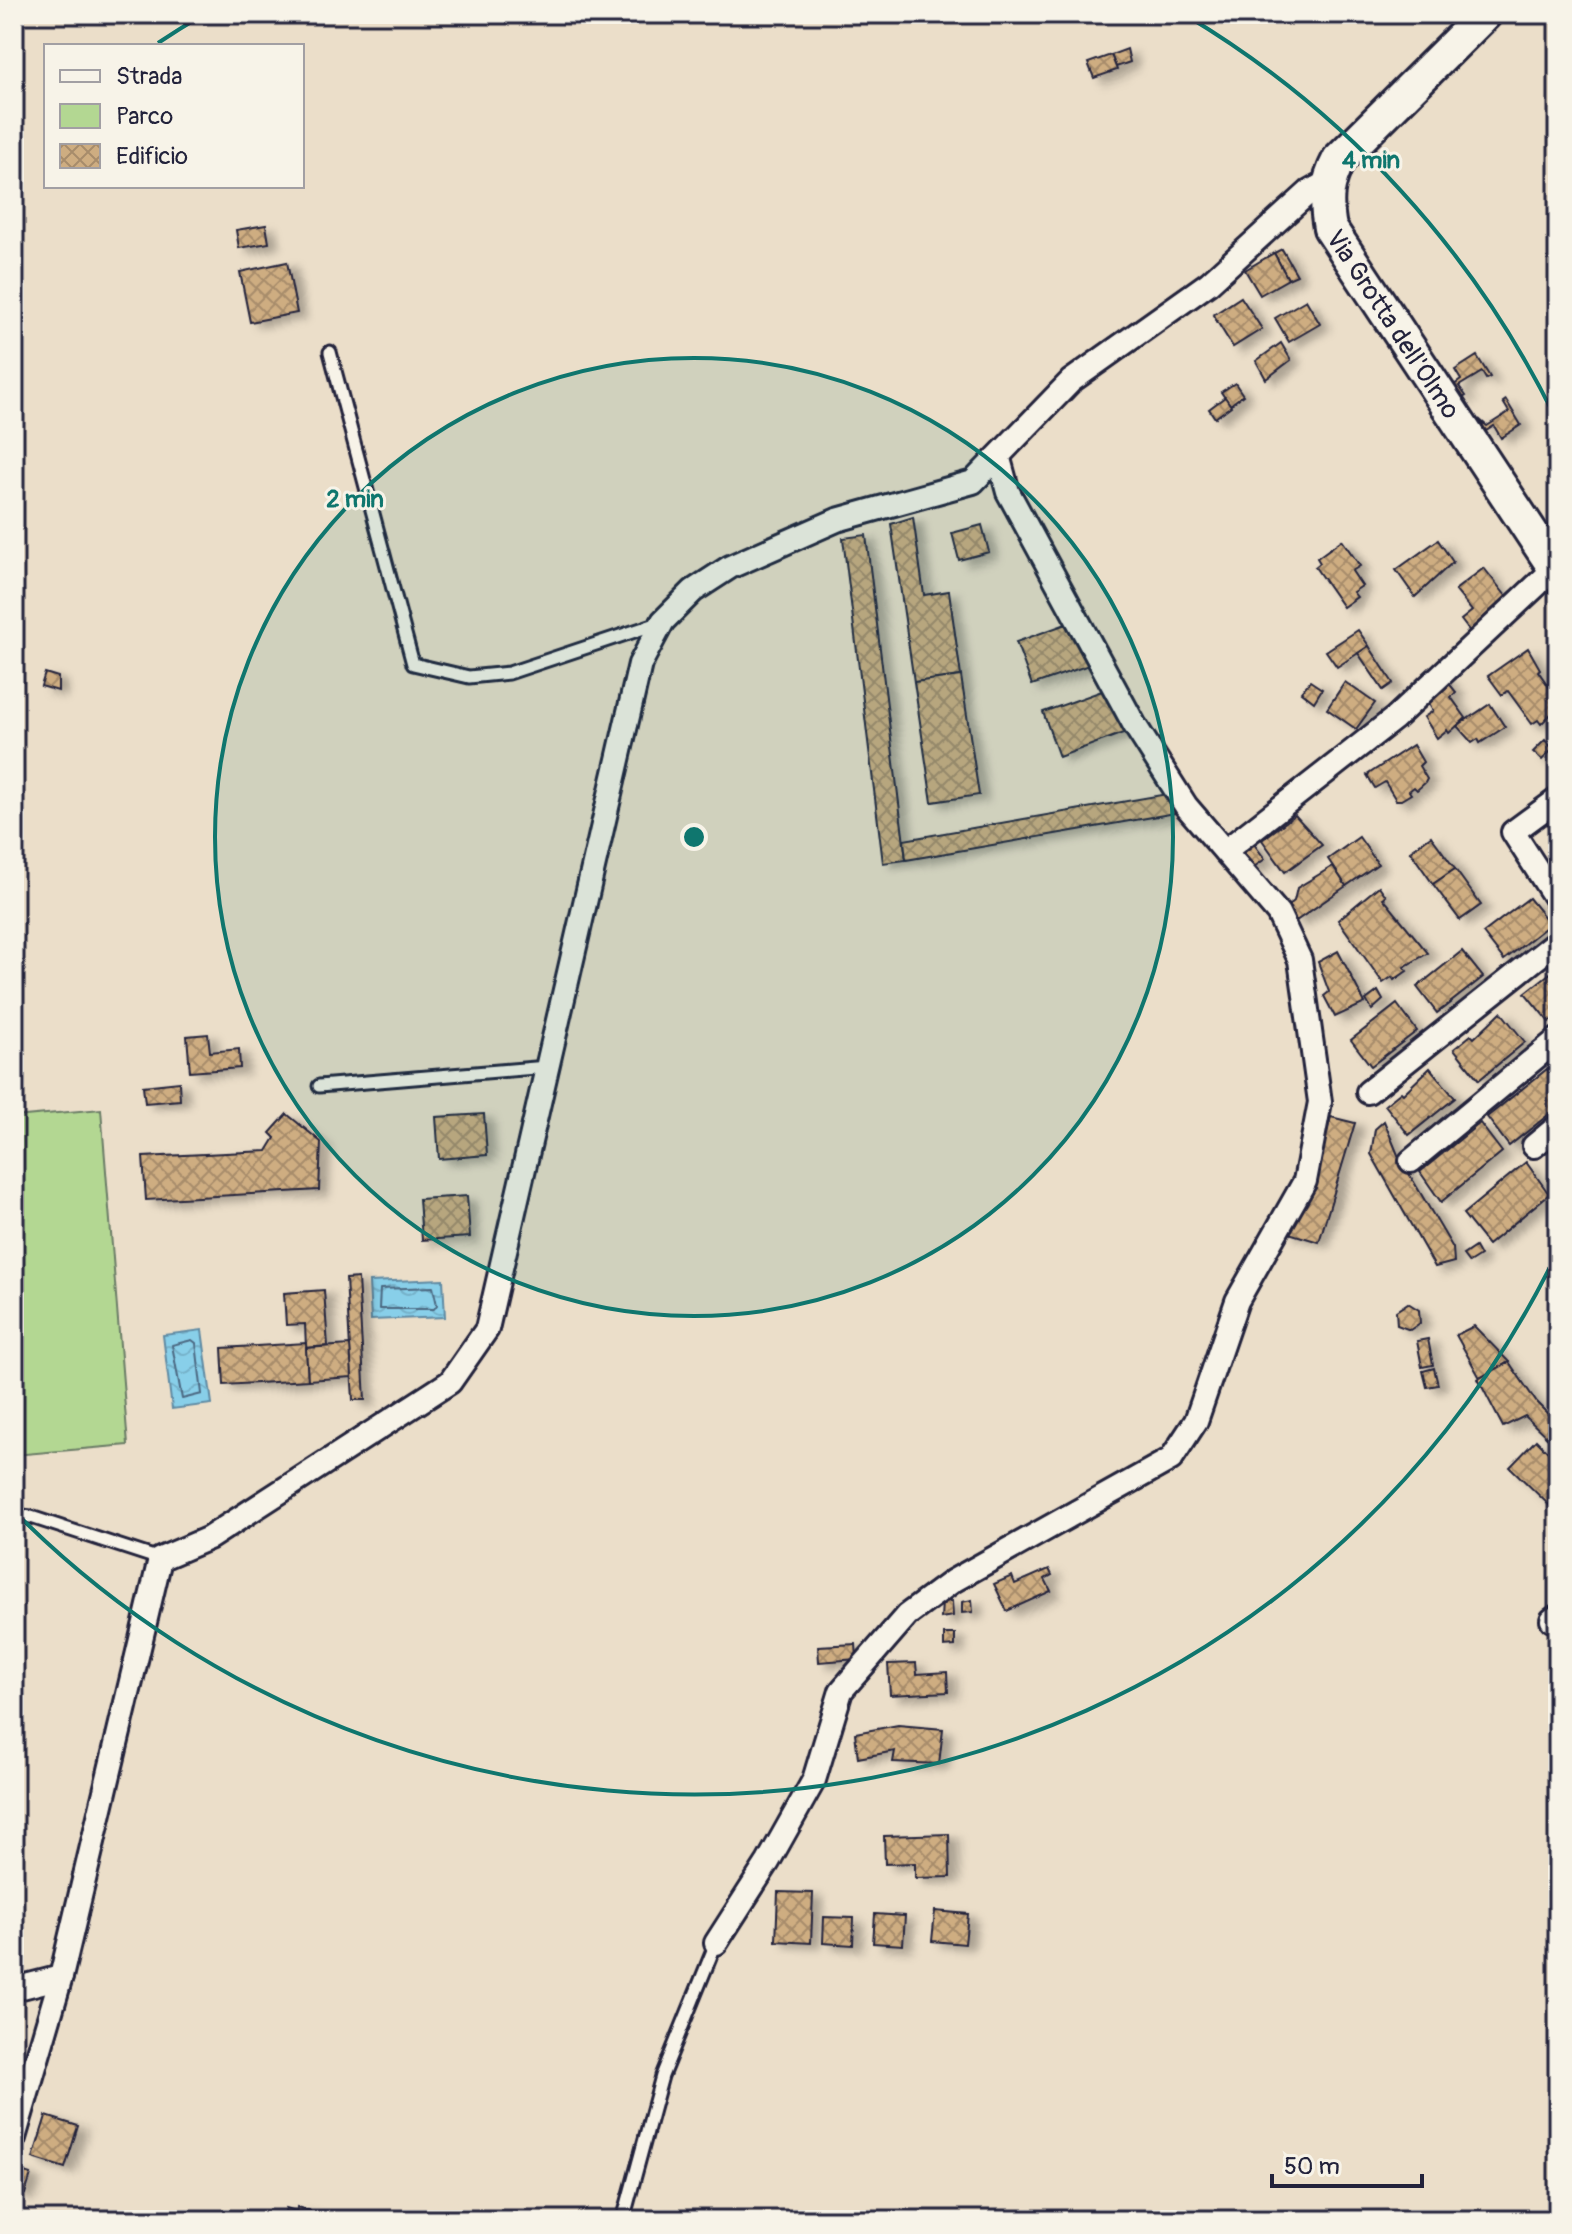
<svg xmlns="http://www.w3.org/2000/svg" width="1572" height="2234" font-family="Pangolin,sans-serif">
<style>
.green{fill:#b3d792;stroke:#6a7c66;stroke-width:2}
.water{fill:url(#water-waves);stroke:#5f8aa3;stroke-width:2}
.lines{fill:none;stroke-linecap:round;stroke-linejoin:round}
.shore{stroke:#4b6781;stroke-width:2}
.building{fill:url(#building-cross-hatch);stroke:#22223b;stroke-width:2;filter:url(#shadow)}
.lane-casing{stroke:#22223b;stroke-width:17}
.street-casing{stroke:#22223b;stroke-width:28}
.secondary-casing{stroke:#22223b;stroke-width:38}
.lane{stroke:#f7f3e8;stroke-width:11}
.street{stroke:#f7f3e8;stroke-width:22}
.secondary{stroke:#f7f3e8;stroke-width:32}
.ring{fill:none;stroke:#0f766e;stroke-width:4}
.labels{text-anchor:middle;stroke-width:6;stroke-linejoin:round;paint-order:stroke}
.street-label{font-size:26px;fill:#22223b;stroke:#f7f3e8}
.centre{fill:#0f766e;stroke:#f7f3e8;stroke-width:4}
.ring-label{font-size:24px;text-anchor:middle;font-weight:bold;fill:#0f766e;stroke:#f7f3e8;stroke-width:6;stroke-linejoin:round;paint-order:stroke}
</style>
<defs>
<pattern id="water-waves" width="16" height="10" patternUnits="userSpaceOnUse" patternTransform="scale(2)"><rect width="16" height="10" fill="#88cfe9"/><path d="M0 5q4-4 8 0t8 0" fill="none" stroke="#75b1c9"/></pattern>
<pattern id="building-cross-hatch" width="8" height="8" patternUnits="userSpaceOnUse" patternTransform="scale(2)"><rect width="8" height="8" fill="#cead81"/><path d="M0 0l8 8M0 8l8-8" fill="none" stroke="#a78c6b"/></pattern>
<filter id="shadow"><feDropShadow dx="9" dy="5" stdDeviation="4" flood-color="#0004"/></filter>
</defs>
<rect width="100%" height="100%" fill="#ebdec9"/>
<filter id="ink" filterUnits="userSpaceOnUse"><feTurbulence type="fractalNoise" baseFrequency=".0125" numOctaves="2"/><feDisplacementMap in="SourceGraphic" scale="16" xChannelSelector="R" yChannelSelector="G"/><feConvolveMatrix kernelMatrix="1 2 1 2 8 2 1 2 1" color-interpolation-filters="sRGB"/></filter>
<g filter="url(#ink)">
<path class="green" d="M101 1109 128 1445 14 1455V1117Z"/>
<g class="water">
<path d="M443 1279 445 1317 371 1320 369 1282Z"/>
<path d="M202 1330 212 1404 172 1409 163 1335Z"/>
</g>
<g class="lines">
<g class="shore">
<path d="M433 1287 437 1305 434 1309H379L380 1289Z"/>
<path d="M192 1340 196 1343 202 1394 182 1399 172 1345Z"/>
</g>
</g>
<g class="building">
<path d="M1127 49 1130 62 1116 67 1111 55Z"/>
<path d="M1111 55 1117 70 1094 78 1088 63Z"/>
<path d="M266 225 269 243 239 248 236 230Z"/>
<path d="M1282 249 1297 275 1288 279 1274 253Z"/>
<path d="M1274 253 1288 279 1260 295 1245 270Z"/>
<path d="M287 262 297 313 250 322 240 272Z"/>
<path d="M1241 297 1262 329 1233 347 1213 315Z"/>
<path d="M1306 300 1320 324 1289 342 1275 318Z"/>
<path d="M1281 343 1291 360 1266 379 1256 361Z"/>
<path d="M1477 356 1490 377 1486 379 1482 372 1459 386 1466 396 1463 398 1454 385 1461 380 1455 370Z"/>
<path d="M1235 383 1243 395 1230 405 1221 392Z"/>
<path d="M1225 397 1231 406 1215 418 1209 409Z"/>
<path d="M1506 400 1521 425 1501 438 1494 426 1486 431 1479 419 1487 426 1509 412 1503 402Z"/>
<path d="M913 517 924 595 949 591 961 676 914 682 891 524Z"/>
<path d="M982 525 989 552 959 560 952 533Z"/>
<path d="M866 535 906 860 883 863 843 538Z"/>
<path d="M1342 540 1360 566 1352 571 1362 586 1353 592 1357 597 1343 607 1315 567 1320 563 1317 558Z"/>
<path d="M1438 540 1453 562 1415 597 1396 570Z"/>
<path d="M1484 568 1510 601 1471 633 1461 620 1472 611 1455 590Z"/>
<path d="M1066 624 1089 665 1032 685 1016 642Z"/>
<path d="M1358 630 1369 646 1337 667 1326 651Z"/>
<path d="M1369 646 1393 683 1383 690 1358 653Z"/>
<path d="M1528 648 1540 669 1538 671 1554 694 1558 692V707L1541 724 1538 720 1532 724 1508 691 1502 695 1488 676Z"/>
<path d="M45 673 58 677V691L41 686Z"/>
<path d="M961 676 979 795 932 802 914 682Z"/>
<path d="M1443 676 1456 692 1451 697 1466 718 1449 733 1447 730 1437 738 1424 717 1433 711 1423 694Z"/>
<path d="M1310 681 1322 689 1314 702 1301 692Z"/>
<path d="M1345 682 1375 703 1356 729 1327 709Z"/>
<path d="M1102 691 1126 732 1059 757 1043 712Z"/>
<path d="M1490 704 1505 727 1480 743 1478 739 1472 743 1457 726Z"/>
<path d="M1545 740 1553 749 1542 760 1533 752Z"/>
<path d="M1413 745 1423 762 1419 766 1427 779 1425 783 1417 790 1414 787 1409 791 1411 794 1401 800H1396L1385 782 1375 788 1367 775Z"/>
<path d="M1167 794 1181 812 906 860 904 840Z"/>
<path d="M1558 808V831L1554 834 1543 818Z"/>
<path d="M1295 815 1322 845 1285 872 1262 840Z"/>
<path d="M1431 836 1455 869 1433 884 1410 851Z"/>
<path d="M1359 837 1378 864 1346 886 1328 859Z"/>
<path d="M1251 840 1265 859 1251 869 1237 851Z"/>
<path d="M1333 866 1346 886 1296 921 1287 907 1294 901 1297 888Z"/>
<path d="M1455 869 1481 905 1460 920 1433 884Z"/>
<path d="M1379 886 1386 896 1383 898 1428 953 1404 967 1407 971 1394 980 1392 977 1383 983 1338 920Z"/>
<path d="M1529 898 1550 924 1504 960 1483 933Z"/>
<path d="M1338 951 1365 1003 1335 1017 1324 996 1329 992 1318 962Z"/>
<path d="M1462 951 1483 977 1437 1013 1417 987Z"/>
<path d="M1558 967V1015L1549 1022 1525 993Z"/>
<path d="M1378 991 1383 1000 1372 1010 1366 1000Z"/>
<path d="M1397 1004 1417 1031 1371 1066 1351 1040Z"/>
<path d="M1501 1012 1525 1042 1479 1080 1454 1049 1471 1035 1474 1038Z"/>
<path d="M208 1034 210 1052 239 1049 240 1068 190 1072 187 1036Z"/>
<path d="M1430 1068 1455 1098 1409 1135 1385 1105 1401 1092 1403 1094Z"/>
<path d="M1547 1069 1558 1082V1107L1509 1146 1487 1117Z"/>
<path d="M179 1082 180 1100 145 1103 143 1086Z"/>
<path d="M287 1114 321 1142 319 1190 146 1200 143 1157 267 1151 275 1138 270 1133Z"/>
<path d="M484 1114 487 1155 439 1159 436 1117Z"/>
<path d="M1331 1117 1355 1123 1319 1242 1285 1232 1313 1183Z"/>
<path d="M1384 1121 1398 1155 1453 1248 1454 1262 1435 1267 1371 1154 1375 1129Z"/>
<path d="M1480 1123 1502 1152 1441 1202 1420 1172Z"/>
<path d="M1526 1162 1549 1194 1488 1245 1463 1214Z"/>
<path d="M467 1196 470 1237 422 1240 419 1199Z"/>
<path d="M1475 1247 1480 1256 1469 1263 1463 1255Z"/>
<path d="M358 1278 365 1400H353L346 1279Z"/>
<path d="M324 1290 328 1346 306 1348 305 1324 286 1325 284 1293Z"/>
<path d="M1408 1303 1419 1310 1420 1323 1410 1330 1397 1325 1396 1311Z"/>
<path d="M1474 1326 1509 1362 1480 1378 1456 1335Z"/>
<path d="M1428 1339 1433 1365 1422 1367 1417 1341Z"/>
<path d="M306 1343 308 1380 224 1385 222 1348Z"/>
<path d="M350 1345 352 1377 308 1380 306 1348Z"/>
<path d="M1509 1362 1537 1403 1558 1424V1448L1525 1416 1503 1427 1478 1379Z"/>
<path d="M1434 1368 1438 1385 1427 1387 1423 1371Z"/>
<path d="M1536 1440 1558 1462 1556 1512 1510 1467Z"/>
<path d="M1049 1569 1052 1575 1045 1579 1051 1591 1007 1611 994 1584 1012 1576 1015 1584Z"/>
<path d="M972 1600 973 1612 962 1613V1602Z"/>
<path d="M952 1601 953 1616 941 1618 942 1602Z"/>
<path d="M944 1634H955V1646L944 1647Z"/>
<path d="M856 1644 857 1659 819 1662 818 1646Z"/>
<path d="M916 1663 917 1674 947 1672 948 1692 890 1695 888 1664Z"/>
<path d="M898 1725 943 1729 939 1764 893 1762 895 1751 858 1758 855 1733Z"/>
<path d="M949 1834 950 1877 915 1878V1863L885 1864 884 1836Z"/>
<path d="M778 1892 813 1893 811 1943 776 1941Z"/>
<path d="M935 1911 968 1914 965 1944 932 1941Z"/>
<path d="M875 1914 905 1916 903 1945 873 1943Z"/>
<path d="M824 1917 854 1918 853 1945 823 1943Z"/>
<path d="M46 2116 78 2126 65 2168 33 2158Z"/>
<path d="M15 2170 31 2175 25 2194 14 2191Z"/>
<path d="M298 2207 319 2214 317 2220H282L286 2208 296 2211Z"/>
</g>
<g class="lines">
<g class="lane-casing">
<g id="lane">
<path d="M330 352 413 664 469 677 509 673 659 623"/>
<path d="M319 1086 547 1067"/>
<path d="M14 1515 31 1517 160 1559"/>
<path d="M623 2220 662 2076 716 1943"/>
</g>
</g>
<g class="street-casing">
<g id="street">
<path d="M1558 799 1513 832 1558 902"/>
<path d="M1225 851 1395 718 1555 568"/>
<path d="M1368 1092 1558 941"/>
<path d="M1534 1146 1558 1126"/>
<path d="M1411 1161 1558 1039"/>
<path d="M1552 1620 1558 1616"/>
<path d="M716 1943 768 1862 814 1780 841 1691 907 1615 953 1581 1171 1459 1196 1421 1237 1301 1305 1181 1320 1102 1300 960 1278 913 1186 806 1134 724 1008 492 999 459"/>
<path d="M14 1989 61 1977"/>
<path d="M14 2138 61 1977 160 1559 209 1538 450 1382 487 1329 640 664 663 621 693 591 730 567 837 520 973 482 1071 381 1209 283 1309 192 1327 182"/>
</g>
</g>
<g class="secondary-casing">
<g id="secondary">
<path id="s1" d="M1485 14 1339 159C1326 184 1325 201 1330 228L1558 573"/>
</g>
</g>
<use href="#lane" class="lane"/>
<use href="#street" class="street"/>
<use href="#secondary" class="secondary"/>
</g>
</g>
<circle cx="694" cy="837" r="479" fill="#0f766e" fill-opacity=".12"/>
<g class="ring">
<circle cx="694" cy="837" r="479"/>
<path d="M1555 1257A958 958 0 0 1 17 1514M158 43A958 958 0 0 1 201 16M1187 16A958 958 0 0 1 1555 417"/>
</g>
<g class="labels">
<g class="street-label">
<text dy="9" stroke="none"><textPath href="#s1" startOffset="392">Via Grotta dell'Olmo</textPath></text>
</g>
</g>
<circle cx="694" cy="837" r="12" class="centre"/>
<g class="ring-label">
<text x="1371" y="168">4 min</text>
<text x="355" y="507">2 min</text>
</g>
<rect width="1572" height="2234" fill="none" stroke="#f7f3e8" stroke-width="48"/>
<rect x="24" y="24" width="1524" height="2186" fill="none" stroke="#22223b" stroke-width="3" filter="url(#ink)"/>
<rect x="44" y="44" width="260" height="144" fill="#f7f3e8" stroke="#a29fa3" stroke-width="2"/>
<rect x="60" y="70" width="40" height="12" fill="#f7f3e8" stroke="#a29fa3" stroke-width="2"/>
<text x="116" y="84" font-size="24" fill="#22223b">Strada</text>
<rect x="60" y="104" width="40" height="24" fill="#b3d792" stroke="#a29fa3" stroke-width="2"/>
<text x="116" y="124" font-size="24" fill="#22223b">Parco</text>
<rect x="60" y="144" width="40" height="24" fill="url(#building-cross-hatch)" stroke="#a29fa3" stroke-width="2"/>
<text x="116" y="164" font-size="24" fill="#22223b">Edificio</text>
<path d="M1272 2174v12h150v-12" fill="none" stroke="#22223b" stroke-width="4"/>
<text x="1284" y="2174" font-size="24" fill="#22223b" stroke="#f7f3e8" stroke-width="6" paint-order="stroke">50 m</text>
</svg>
